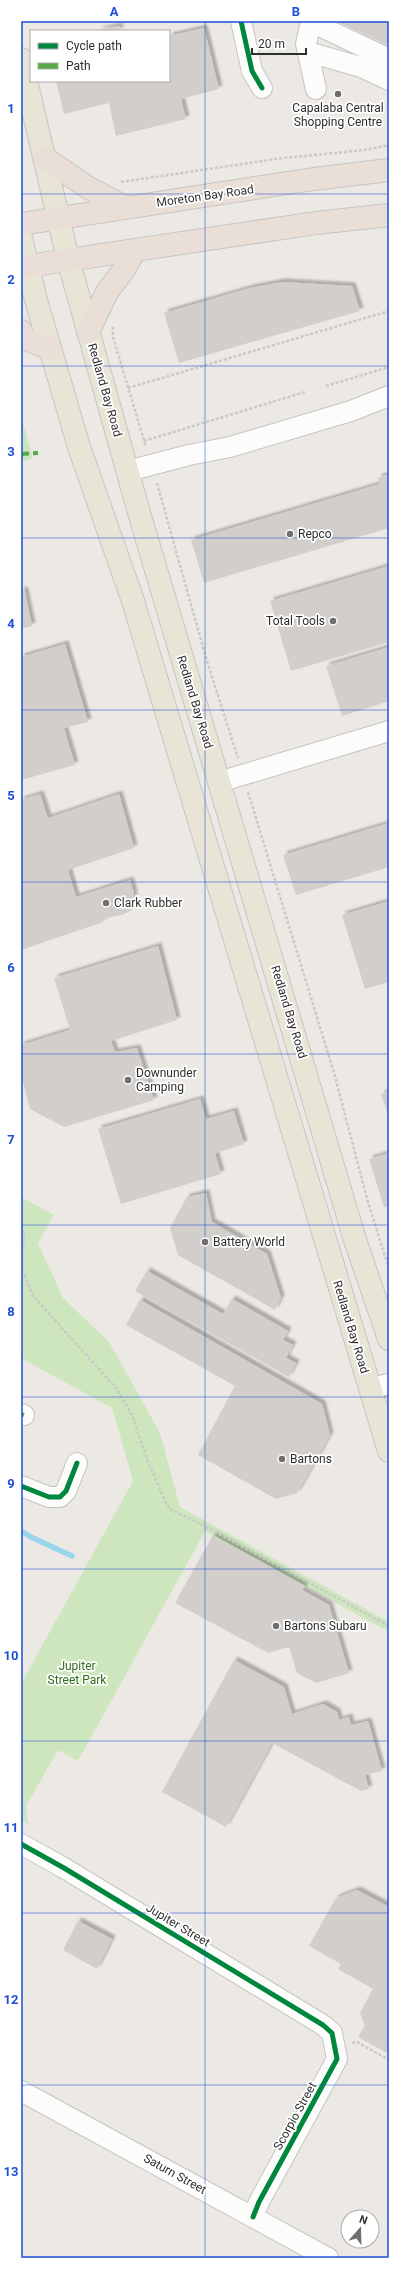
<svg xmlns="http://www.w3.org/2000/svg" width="410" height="2279" font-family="Roboto,sans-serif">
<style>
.green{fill:#cee6be}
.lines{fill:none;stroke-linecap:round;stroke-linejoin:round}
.stream{stroke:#99d6ec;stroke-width:5.5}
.building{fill:#d1cecb;filter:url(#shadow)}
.minor-casing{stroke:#c5c4c5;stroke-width:22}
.major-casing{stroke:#c6c5c4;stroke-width:24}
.highway-casing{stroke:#c6c5c4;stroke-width:24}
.path{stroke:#c9c9c8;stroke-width:2.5;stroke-dasharray:3 2;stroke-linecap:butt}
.minor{stroke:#fcfcfb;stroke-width:20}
.major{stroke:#e8e4d6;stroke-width:22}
.highway{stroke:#eadfd6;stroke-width:22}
.quiet{stroke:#54ab44;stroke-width:4;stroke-dasharray:8 4;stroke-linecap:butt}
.cycleway-casing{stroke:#fff;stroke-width:8}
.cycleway{stroke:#00873e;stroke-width:5}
.grid{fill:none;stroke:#1d4ed8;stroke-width:1;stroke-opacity:0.55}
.poi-dot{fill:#706f6e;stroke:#fff;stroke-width:1.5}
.labels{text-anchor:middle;stroke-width:3.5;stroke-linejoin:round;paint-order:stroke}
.poi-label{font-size:12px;fill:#2e2e2e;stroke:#fff;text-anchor:start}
.street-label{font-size:12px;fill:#2e2e2e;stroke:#fff}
.park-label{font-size:12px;fill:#2c6e1b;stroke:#fff}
.neatline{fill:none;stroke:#1d4ed8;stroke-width:1.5}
.grid-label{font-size:13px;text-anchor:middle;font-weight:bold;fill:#1d4ed8}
</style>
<defs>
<filter id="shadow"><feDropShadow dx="3.5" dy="-3.5" stdDeviation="1" flood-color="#0004"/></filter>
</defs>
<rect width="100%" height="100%" fill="#ece8e4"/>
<g class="green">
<path d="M21 415 33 459 21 462Z"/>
<path d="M21 1197 54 1215 38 1243 63 1298 109 1342 160 1433 180 1507 389 1622V1632L205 1531 78 1761 58 1750 26 1806 28 1824 21 1821V1684L133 1481 112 1408 21 1358Z"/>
</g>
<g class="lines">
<path class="stream" d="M21 1531 31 1537 72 1556"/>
</g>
<g class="building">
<path d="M336 21H389V46Z"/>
<path d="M119 26 120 31H99V30Z"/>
<path d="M204 28 219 89 181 99 186 119 116 136 109 103 64 114 56 81H169V36Z"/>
<path d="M282 282 352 286 360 311 179 363 164 313 250 288Z"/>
<path d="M389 474V528L204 583 191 540 380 484 382 491 378 478Z"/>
<path d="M389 566V642L291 671 270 601Z"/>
<path d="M21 589 25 592 32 626 21 629Z"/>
<path d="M65 644 88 722 64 728 75 765 21 780V657Z"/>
<path d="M389 647V701L342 716 326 666Z"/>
<path d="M40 794 48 818 119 794 134 848 68 870 76 897 130 880 134 894 132 909 125 914 102 919 103 922 21 950V800Z"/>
<path d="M389 823V867L296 895 283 855Z"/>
<path d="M389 901V982L365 989 342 915Z"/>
<path d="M158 946 177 1020 111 1041 115 1052 137 1048 154 1100 64 1127 30 1109 23 1082H21V1045L70 1030 54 978Z"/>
<path d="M389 1092V1118L381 1094Z"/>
<path d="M200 1099 206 1119 234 1111 244 1144 215 1153 221 1174 121 1204 98 1129Z"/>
<path d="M389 1153V1206L384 1207 369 1159Z"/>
<path d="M206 1193 212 1222 267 1254 281 1298 275 1310 178 1255 170 1228 187 1197Z"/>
<path d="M147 1271 223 1314 232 1299 288 1331 283 1340 293 1345 286 1358 296 1363 289 1377 135 1291Z"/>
<path d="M140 1300 322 1404 330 1435 297 1493 276 1499 198 1455 235 1386 126 1325Z"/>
<path d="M213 1535 305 1586 302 1590 329 1605 349 1673 316 1683 297 1673 289 1647 268 1653 175 1603Z"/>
<path d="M234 1660 284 1687 292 1714 323 1704 337 1712 339 1720 349 1717 351 1725 368 1721 382 1771 365 1775 369 1789 361 1791 272 1743 226 1827 162 1792Z"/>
<path d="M357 1890 389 1907V2054L358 2037 365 2026 360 2013 373 1989 338 1969 341 1964 309 1946 336 1898Z"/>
<path d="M78 1921 112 1939 97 1969 63 1950Z"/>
</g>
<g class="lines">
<g class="minor-casing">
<g id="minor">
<path d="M241 21 252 71 262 88"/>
<path d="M311 21 306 44 316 89"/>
<path d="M311 22 389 59"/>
<path d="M308 52 361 67 389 80"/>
<path d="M128 471 189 455 230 447 351 411 389 396"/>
<path d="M219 782 389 731"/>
<path d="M370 1388 389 1384"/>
<path d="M21 1414 24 1415"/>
<path d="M21 1486 49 1497H60L66 1491 77 1463"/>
<path d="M21 1844 64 1868 323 2025 332 2033 337 2059 259 2202 253 2217"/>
<path d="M21 2091 328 2258"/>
</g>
</g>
<g class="major-casing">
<g id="major">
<path d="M21 59 68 259 140 516 355 1240 389 1339"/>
<path d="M21 238 36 300 79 447 133 601 389 1451"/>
</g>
</g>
<g class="highway-casing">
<g id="highway">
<path d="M45 158 87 187 125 207"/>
<path d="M21 224 314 179 389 170"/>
<path d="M21 267 316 223 389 215"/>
<path d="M21 331 24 338 50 349"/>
<path d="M88 332 107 292 123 271 135 250"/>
</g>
</g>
<g class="path">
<path d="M121 182 283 158 365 150 389 145"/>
<path d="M113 327V337L146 447"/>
<path d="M326 386 389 367"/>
<path d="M128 388 389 311"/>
<path d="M144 441 305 392"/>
<path d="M157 483 206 658 238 758"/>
<path d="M248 792 334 1073 368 1202 389 1269"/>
<path d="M21 1226 24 1234 22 1268 33 1296 116 1388 132 1415 148 1462 169 1509 193 1520 389 1626"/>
<path d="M352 2043 357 2042 389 2060"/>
</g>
<use href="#minor" class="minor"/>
<use href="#major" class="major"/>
<use href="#highway" class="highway"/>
<g class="quiet">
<path d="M21 454 38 453"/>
<path d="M21 1414 24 1415"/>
</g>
<g class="cycleway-casing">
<g id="cycleway">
<path d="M241 21 252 71 262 88"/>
<path d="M21 1486 49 1497H60L66 1491 77 1463"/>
<path d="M21 1844 64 1868 323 2025 332 2033 337 2059 259 2202 253 2217"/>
</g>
</g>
<use href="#cycleway" class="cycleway"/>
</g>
<path class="grid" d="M205 21V2258M21 194H389M21 366H389M21 538H389M21 710H389M21 882H389M21 1054H389M21 1225H389M21 1397H389M21 1569H389M21 1741H389M21 1913H389M21 2085H389"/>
<g class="poi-dot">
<circle cx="338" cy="94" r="4"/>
<circle cx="290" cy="534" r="4"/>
<circle cx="333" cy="621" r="4"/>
<circle cx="106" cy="903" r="4"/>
<circle cx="128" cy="1080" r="4"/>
<circle cx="205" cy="1242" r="4"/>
<circle cx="282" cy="1459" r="4"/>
<circle cx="276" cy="1626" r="4"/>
</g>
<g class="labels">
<g class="poi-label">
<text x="338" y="112" text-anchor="middle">Capalaba Central<tspan x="338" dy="14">Shopping Centre</tspan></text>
<text x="298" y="538">Repco</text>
<text x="325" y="625" text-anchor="end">Total Tools</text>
<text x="114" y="907">Clark Rubber</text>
<text x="136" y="1077">Downunder<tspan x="136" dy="14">Camping</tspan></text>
<text x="213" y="1246">Battery World</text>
<text x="290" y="1463">Bartons</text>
<text x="284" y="1630">Bartons Subaru</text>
</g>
<g class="street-label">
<text transform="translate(205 196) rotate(-8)" y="4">Moreton Bay Road</text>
<text transform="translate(105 390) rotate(74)" y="4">Redland Bay Road</text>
<text transform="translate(195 702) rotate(73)" y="4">Redland Bay Road</text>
<text transform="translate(289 1012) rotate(73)" y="4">Redland Bay Road</text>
<text transform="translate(351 1327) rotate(73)" y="4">Redland Bay Road</text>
<text transform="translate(178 1925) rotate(31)" y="4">Jupiter Street</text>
<text transform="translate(295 2116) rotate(-61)" y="4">Scorpio Street</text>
<text transform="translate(175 2174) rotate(29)" y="4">Saturn Street</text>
</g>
<g class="park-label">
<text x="77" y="1670">Jupiter<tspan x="77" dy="14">Street Park</tspan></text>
</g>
</g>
<rect width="410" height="2279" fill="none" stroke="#ffffff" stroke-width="44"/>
<rect x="30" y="30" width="140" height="52" fill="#ffffff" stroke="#ababab"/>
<rect x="38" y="43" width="20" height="6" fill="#00873e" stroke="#ababab"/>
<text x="66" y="50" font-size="12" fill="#2e2e2e">Cycle path</text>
<rect x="38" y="63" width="20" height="6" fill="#54ab44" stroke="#ababab"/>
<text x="66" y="70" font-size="12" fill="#2e2e2e">Path</text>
<g transform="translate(360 2229) rotate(20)"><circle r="19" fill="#ffffff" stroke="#ababab"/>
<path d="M0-3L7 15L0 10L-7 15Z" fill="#706f6e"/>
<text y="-6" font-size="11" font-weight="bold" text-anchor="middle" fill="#2e2e2e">N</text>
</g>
<path d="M252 48v6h54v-6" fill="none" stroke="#2e2e2e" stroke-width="2"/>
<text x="258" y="48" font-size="12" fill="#2e2e2e" stroke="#ffffff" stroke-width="3" paint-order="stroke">20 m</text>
<rect x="22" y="22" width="366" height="2235" class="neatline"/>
<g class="grid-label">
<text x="114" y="16">A</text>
<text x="296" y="16">B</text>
<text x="11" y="113">1</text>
<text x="11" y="284">2</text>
<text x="11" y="456">3</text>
<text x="11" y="628">4</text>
<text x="11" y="800">5</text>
<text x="11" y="972">6</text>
<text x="11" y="1144">7</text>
<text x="11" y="1316">8</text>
<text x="11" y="1488">9</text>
<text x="11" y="1660">10</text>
<text x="11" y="1832">11</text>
<text x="11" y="2004">12</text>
<text x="11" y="2176">13</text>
</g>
</svg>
